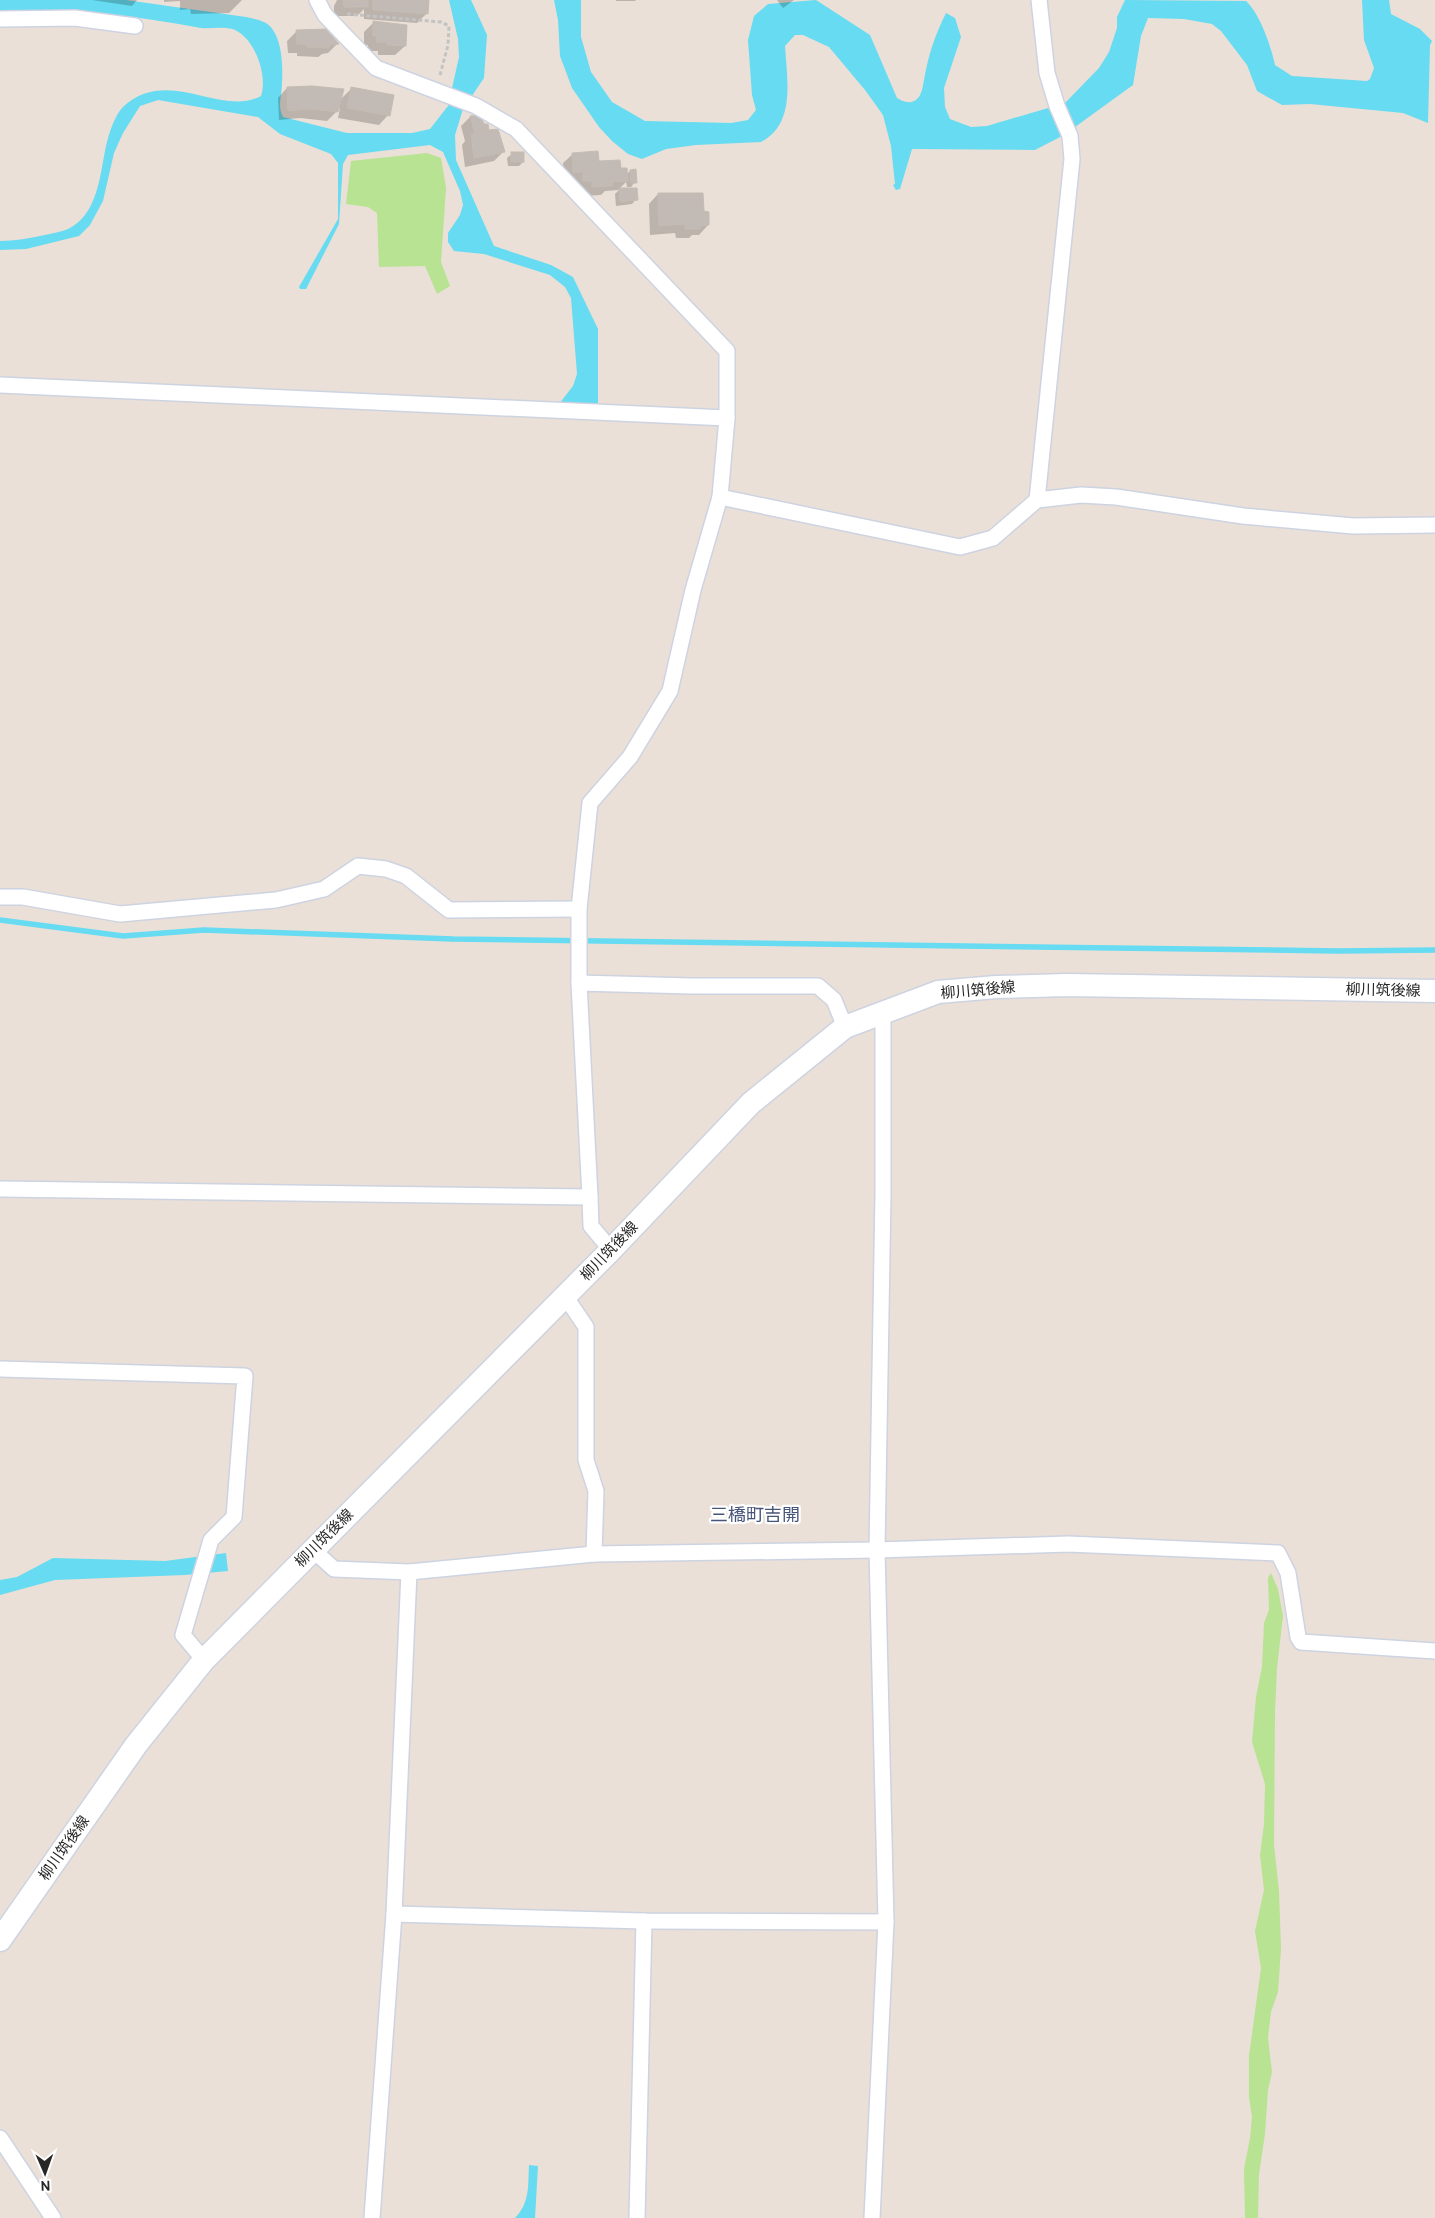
<svg xmlns="http://www.w3.org/2000/svg" width="1435" height="2218" font-family="Cabin,'Noto Sans JP',sans-serif">
<style>
.green{fill:#b7e392}
.water{fill:#66dbf1}
.shadow{fill:#0003}
.lines{fill:none;stroke-linecap:round;stroke-linejoin:round}
.stream{stroke:#66dbf1;stroke-width:5.5}
.building{fill:#c2bab5;stroke:#c5bcb2}
.minor-casing{stroke:#cdd3e1;stroke-width:18}
.secondary-casing{stroke:#cdd3e1;stroke-width:25}
.path{stroke:#c3c3c3;stroke-width:3;stroke-dasharray:4 2.5;stroke-linecap:butt}
.minor{stroke:#fff;stroke-width:15}
.secondary{stroke:#fff;stroke-width:22}
.labels{text-anchor:middle;stroke-width:4.5;stroke-linejoin:round;paint-order:stroke}
.street-label{font-size:15px;fill:#272727;stroke:#fff}
.quarter-label{font-size:18px;fill:#475578;stroke:#fff}
</style>
<rect width="100%" height="100%" fill="#eae0d7"/>
<g class="green">
<path d="M427 153 441 158 446 188 441 262 450 286 437 294 425 266 379 267 377 213 368 207 346 204 351 161Z"/>
<path d="M1271 1573 1278 1589 1283 1616 1277 1668 1275 1712 1274 1845 1279 1891 1281 1949 1278 1992 1271 2012 1268 2038 1272 2072 1268 2090 1265 2134 1259 2174 1258 2218H1245L1244 2169 1250 2138 1252 2117 1249 2097V2056L1261 1968 1255 1931 1264 1890 1260 1855 1264 1824 1265 1784 1252 1742 1256 1697 1262 1667 1264 1623 1269 1610 1268 1578Z"/>
</g>
<g class="water">
<path d="M0 0H126L246 17C255 19 268 21 273 30 282 43 283 67 282 83 282 96 277 105 283 117L347 133H412L430 129 448 106 459 57 458 39 449 0H471L487 35 484 78 463 109 455 135 456 160 494 246 551 265 573 277 598 329V403L559 404 573 386 577 374 571 298 565 287 550 275 484 254 454 251 448 242V233L460 215 463 205 460 191 443 152 430 145 348 155 343 164 339 224 306 289H300L299 287 338 219V163L331 154 280 134 258 117 158 100 140 106 123 133 114 153 103 201 90 225 79 236 26 249 0 250V241C15 241 30 238 45 235 52 233 61 232 68 229 98 215 100 174 106 146 109 134 114 116 123 107 168 65 221 118 261 96 268 76 255 39 235 30 225 26 211 29 201 28 169 22 138 17 106 14 71 11 35 12 0 11Z"/>
<path d="M554 0H581V37L591 72 612 102 645 121 731 123 748 120 756 110 752 95 748 40 754 16 768 4 816 0 870 35 897 98C903 102 912 105 918 98 922 94 923 85 924 80 928 56 935 35 946 13L955 18 961 37 944 88 945 107 950 119 971 127 987 126 1065 103 1099 68 1109 52 1117 28V17L1125 0 1246 1C1260 14 1271 46 1275 65L1292 76 1367 81 1370 79 1374 68 1364 40 1362 0H1389L1391 14 1420 29 1432 41 1430 45 1428 123 1403 113 1310 104 1282 105 1257 91 1247 65 1221 31 1212 24 1184 19 1148 18 1141 36 1133 85 1064 135 1035 150 912 149 900 189 896 190 893 185 895 184 891 146 883 115 865 90 829 47 803 35H795L785 46C787 79 796 124 761 142L696 145 666 149 642 159 628 154 612 141 599 127 572 88 560 56 558 20Z"/>
<path d="M226 1553 228 1571 185 1575 55 1580 0 1595V1580L17 1577 53 1558 165 1561Z"/>
<path d="M529 2165 538 2166 535 2218H515C530 2203 528 2185 529 2165Z"/>
</g>
<g class="shadow">
<path d="M92 0H137L132 6Z"/>
<path d="M164 0H242L229 13 191 14 190 9 180 10V1L164 2Z"/>
<path d="M337 0H428L427 13 417 23 364 19V9L357 16H334V6Z"/>
<path d="M636 0 635 1H616V0Z"/>
<path d="M777 0H794L783 8Z"/>
<path d="M373 23 405 46 395 55H378V51H368V45H364V32Z"/>
<path d="M297 31 337 44 328 53 322 54 318 57 297 56V53H288L287 41Z"/>
<path d="M287 88 340 100 351 89 388 115 379 125 338 118 340 108 327 121 300 118 279 120 278 98Z"/>
<path d="M470 117H480L503 152 494 161 465 167 462 145 465 141 461 126Z"/>
<path d="M512 154 523 162 519 166H508L507 158Z"/>
<path d="M573 154 620 170 627 174 630 171 635 182 631 187H627L626 182 618 190 636 189V199L632 204 616 206 615 194 619 190 605 191 601 195 583 196 564 182 563 163Z"/>
<path d="M658 194 703 213 708 225 699 235H692L689 238H676L675 233 650 235 649 204Z"/>
</g>
<g class="lines">
<path class="stream" d="M0 920 123 936 204 930 453 939 1338 951 1435 950"/>
</g>
<g class="building">
<path d="M343 0H368V7H344Z"/>
<path d="M373 0H429L428 14 373 10Z"/>
<path d="M373 21 407 25 406 46 387 45V42H377V36H373Z"/>
<path d="M326 29 339 44 329 45V48L307 47 306 44H297L296 30Z"/>
<path d="M312 86 344 89 338 112 310 109 288 111 287 87Z"/>
<path d="M351 87 394 95 390 116 347 108Z"/>
<path d="M480 115 484 124H488L489 130 498 129 505 152 474 158 471 134 475 133 470 116Z"/>
<path d="M598 151 599 161 620 160 621 168H627L628 181 613 182 612 186 592 187V181H583V172L573 173 572 153Z"/>
<rect x="511" y="152" width="13" height="10"/>
<path d="M636 169 637 183H631L630 170Z"/>
<path d="M619 188H637L638 200 620 202Z"/>
<path d="M658 193H703L704 211 709 212V225L700 226V229H685V224L659 226Z"/>
</g>
<g class="lines">
<g class="minor-casing">
<g id="minor">
<path d="M317 0 325 15 376 68 476 106 516 129 727 351V418L720 497 693 590 670 691 630 757 590 803 579 909V983"/>
<path d="M0 19 75 18 135 26"/>
<path d="M0 385 727 418"/>
<path d="M720 497 960 547 993 538 1037 500 1081 495 1116 497 1243 516 1353 526 1435 525"/>
<path d="M1037 500 1072 159 1070 136 1057 106 1047 73 1039 0"/>
<path d="M0 897H23L120 914 276 900 324 889 358 866 386 869 406 876 449 910 579 909"/>
<path d="M0 1189 590 1197 591 1226 611 1250"/>
<path d="M590 1197 579 983 691 986H818L834 1000 845 1027"/>
<path d="M565 1296 586 1327V1460L596 1491 594 1554"/>
<path d="M0 1369 245 1376 234 1517 211 1540 183 1635 204 1660"/>
<path d="M313 1550 334 1569 409 1572 594 1554 877 1550 1068 1544 1278 1553 1288 1573 1298 1637 1301 1642 1435 1651"/>
<path d="M394 1914 644 1921 886 1922"/>
<path d="M0 2138 53 2218"/>
<path d="M372 2218 394 1914 409 1572"/>
<path d="M637 2218 644 1921"/>
<path d="M872 2218 886 1922 877 1550 883 1194V1013"/>
</g>
</g>
<g class="secondary-casing">
<path id="secondary" d="M0 1940 136 1745 204 1660 611 1250 751 1103 845 1027 938 992 996 987 1067 985 1435 991"/>
</g>
<path class="path" d="M347 14 441 22 449 26 448 45 440 75"/>
<use href="#minor" class="minor"/>
<use href="#secondary" class="secondary"/>
</g>
<g class="labels">
<g class="street-label">
<text transform="translate(978 990) rotate(-5)" y="5">柳川筑後線</text>
<text transform="translate(1383 990) rotate(1)" y="5">柳川筑後線</text>
<text transform="translate(609 1251) rotate(-46)" y="5">柳川筑後線</text>
<text transform="translate(324 1538) rotate(-45)" y="5">柳川筑後線</text>
<text transform="translate(64 1848) rotate(-55)" y="5">柳川筑後線</text>
</g>
<g class="quarter-label">
<text x="755" y="1521">三橋町吉開</text>
</g>
</g>
<g transform="translate(45 2173) rotate(178)" stroke="#ffffff" stroke-width="4" paint-order="stroke">
<path d="M0-4L9 19L0 12L-9 19Z" fill="#272727"/>
<text y="-8" font-size="14" font-weight="bold" text-anchor="middle" fill="#272727">N</text>
</g>
</svg>
